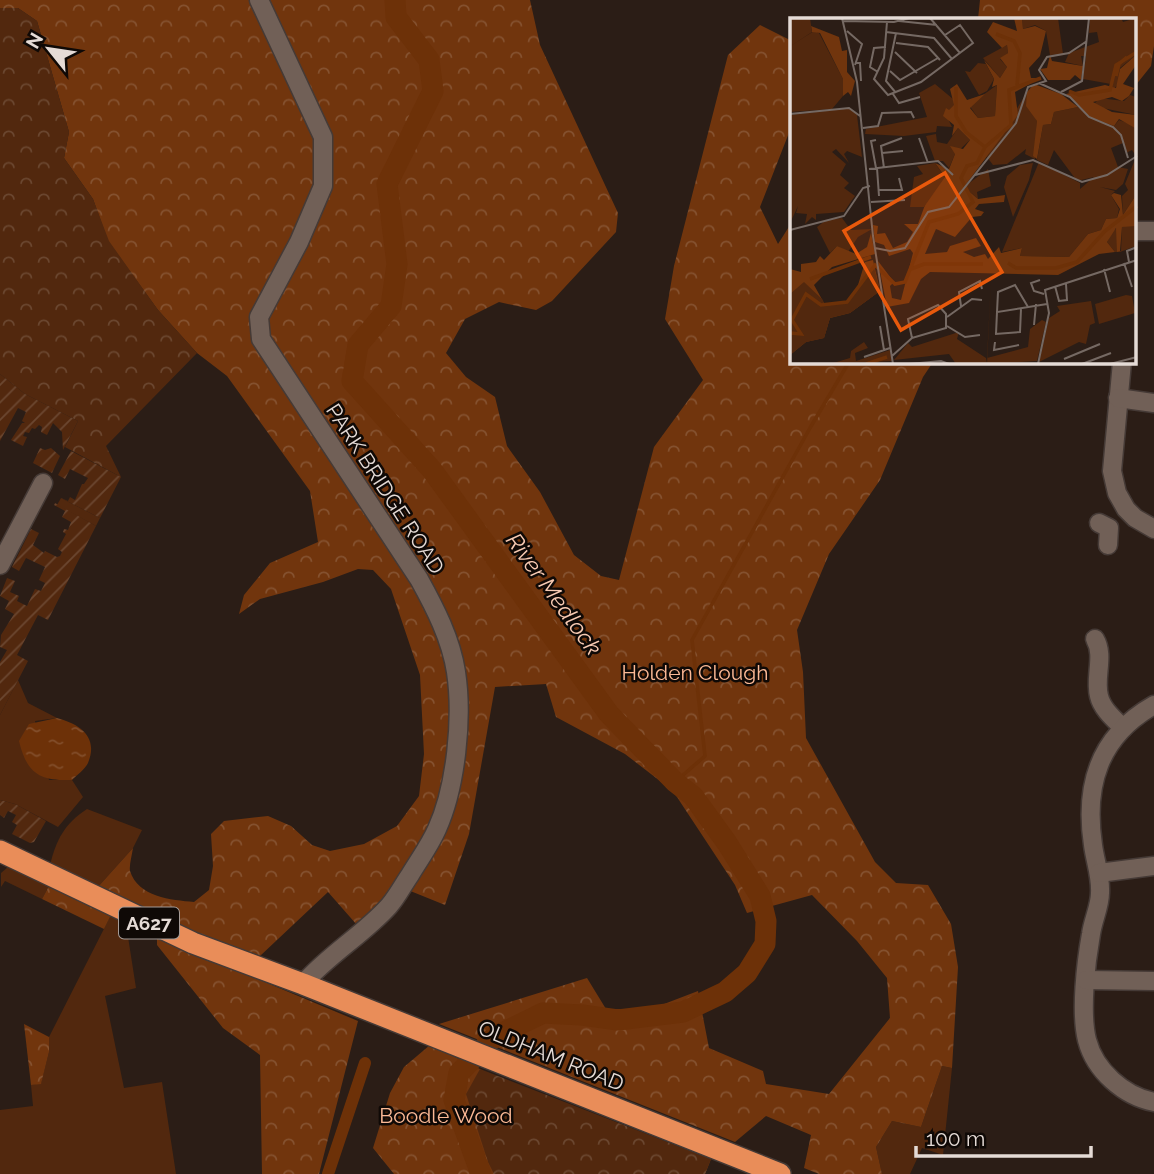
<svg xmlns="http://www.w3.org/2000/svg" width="1154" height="1174" font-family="Raleway,sans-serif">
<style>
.grass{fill:#52280e}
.forest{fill:url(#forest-crowns)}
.park{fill:url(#park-crowns)}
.garden{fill:url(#garden-furrows)}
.water{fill:url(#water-ripples)}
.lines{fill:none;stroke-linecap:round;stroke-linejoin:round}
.stream{stroke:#6d3108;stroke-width:3.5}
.canal{stroke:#6d3108;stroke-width:12}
.river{stroke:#6d3108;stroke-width:21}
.minor-casing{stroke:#453a36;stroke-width:21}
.highway-casing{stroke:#453a36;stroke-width:24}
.minor{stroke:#716057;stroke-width:18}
.highway{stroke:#e98d59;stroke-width:21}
.labels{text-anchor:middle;stroke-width:5;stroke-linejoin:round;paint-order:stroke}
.shield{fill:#0f0906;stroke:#a59c98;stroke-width:2}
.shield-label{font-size:19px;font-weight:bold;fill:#e5dbd6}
.street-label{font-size:21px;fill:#e5dbd6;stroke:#0f0906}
.park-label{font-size:21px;fill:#fcb995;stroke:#0f0906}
.water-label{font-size:23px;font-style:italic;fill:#f8cab2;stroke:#0f0906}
.inset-river{fill:none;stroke:#6d3108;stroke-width:3.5}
.inset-road{fill:none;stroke:#756963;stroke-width:2}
.view{fill:#e8590c;fill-opacity:0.15;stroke:#e8590c;stroke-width:3.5}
.inset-edge{fill:none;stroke:#e5dbd6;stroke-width:3.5}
</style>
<defs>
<pattern id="forest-crowns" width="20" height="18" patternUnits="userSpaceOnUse" patternTransform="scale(1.75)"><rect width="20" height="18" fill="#71350d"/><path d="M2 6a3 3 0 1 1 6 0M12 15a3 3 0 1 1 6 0" fill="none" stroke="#855230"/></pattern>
<pattern id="park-crowns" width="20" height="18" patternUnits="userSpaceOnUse" patternTransform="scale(1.75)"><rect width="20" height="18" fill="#52280e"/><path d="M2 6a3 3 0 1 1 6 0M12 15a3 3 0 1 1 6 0" fill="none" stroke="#6b4730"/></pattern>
<pattern id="garden-furrows" width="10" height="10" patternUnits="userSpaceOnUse" patternTransform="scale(1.75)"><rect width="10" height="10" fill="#52280e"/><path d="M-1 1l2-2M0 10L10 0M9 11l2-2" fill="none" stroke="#6b4730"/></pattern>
<pattern id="water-ripples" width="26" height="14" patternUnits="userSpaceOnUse" patternTransform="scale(1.75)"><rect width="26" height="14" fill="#6d3108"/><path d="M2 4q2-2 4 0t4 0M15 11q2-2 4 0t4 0" fill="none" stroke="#824e2b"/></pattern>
</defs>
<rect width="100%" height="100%" fill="#2b1d16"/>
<g class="grass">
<path d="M61 498 100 518 96 526 57 505Z"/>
<path d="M18 680 28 703 57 718 35 721 49 780H72L83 797 58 827 15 804 0 800V715Z"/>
<path d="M87 809 142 830 133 848 97 888 50 865C56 840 65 823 87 809Z"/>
<path d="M8 867 49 886 42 899 5 881 1 887V873Z"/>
<path d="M111 915 126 924 136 988 105 996 124 1088 162 1082 176 1174H0V1110L33 1106 31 1085 41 1083 49 1052V1037Z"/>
<path d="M942 1066 952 1068 943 1155 922 1148 910 1174H882L876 1147 892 1121 921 1127Z"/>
</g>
<g class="forest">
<path d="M0 0H530L540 45 618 213 616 232 552 301 536 310 499 302 465 319 446 353 466 377 495 397 507 446 540 492 574 555 601 576 619 580 654 447 703 380 665 319 674 266 728 55 760 25 792 41V125L760 207 778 244 792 222V362H933L923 377 880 480 829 554 797 630 803 672 806 738 875 862 896 883 928 885 951 924 958 967 952 1068 942 1066 921 1127 892 1121 876 1147 882 1174H819L804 1168 811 1135 766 1116 735 1142 439 1024 587 978 606 1009H651L698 991 709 1048 763 1071 766 1084 829 1094 890 1018 887 978 857 941 812 895 747 913 735 885 673 791 625 754 556 717 546 684 495 687 469 834 445 905 398 886 357 925 328 892 260 956 158 919 97 888 133 848C132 855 129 865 130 871 138 897 171 900 194 902L209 890 213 866 211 834 224 821 268 816 291 826 312 845 330 851 364 844 397 826 419 796 424 754 420 675 391 589 373 570 358 569 323 582 260 599 239 614 244 595 270 563 318 542 310 491 227 376 197 353 158 310 108 241 93 199 64 158 69 132 37 21 18 8H0Z"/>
<path d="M980 0H1154V46L1151 66 1135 86V19H978Z"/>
<path d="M49 886 111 915 104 929 42 899Z"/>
<path d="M157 937 358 1021 319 1174H262L260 1055 223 1028 157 945Z"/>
<path d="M24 1024 49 1037V1052L41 1084 31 1085Z"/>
<path d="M430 1045 480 1069 570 1123 711 1159 705 1174H394L373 1148 390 1093 404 1067Z"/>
</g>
<g class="park">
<path d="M0 8H18L37 21 69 132 64 158 93 199 109 241 158 310 197 353 106 446 121 477 65 447 78 421 25 394 0 374Z"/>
<path d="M480 1069 711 1159 705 1174H494L488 1162 466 1094Z"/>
</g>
<g class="garden">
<path d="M0 374 25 394 78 421 63 450 62 432 53 423 47 435 41 432 42 427 39 425 35 429 32 428 29 433 25 432 23 436 27 437 23 446 11 440 22 423H25L22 421 26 412 18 408 0 441Z"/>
<path d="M40 448 45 450 51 448 60 456 52 473 33 463Z"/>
<path d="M71 451 121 477 100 518 61 498 68 501 70 497 75 500 82 484H84L88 478 70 469 65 479 58 475Z"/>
<path d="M55 503 96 526 48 620 38 615 17 655 28 661 0 715V662L7 650 0 647 1 635 14 614 5 609 9 601 0 596 7 578 15 581 10 592 19 596 17 601 27 606 35 589 41 591 45 583 39 580 45 567 26 558 19 571 12 567 31 529 39 533 33 545 44 553 45 551 57 557 60 556 62 552 58 549 66 534 63 532 64 529 68 530 71 522 62 517 65 511 54 505Z"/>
<path d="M0 800 15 804 46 821 34 842 30 843 12 834 17 825 12 822 16 815 8 811 4 818 0 815Z"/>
</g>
<path class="water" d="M57 718C79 724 99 736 88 763 85 769 77 775 72 780 40 781 27 774 19 741L29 724Z"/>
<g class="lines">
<path class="stream" d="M675 782 705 756 692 640 810 428 849 362"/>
<path class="canal" d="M328 1174 365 1063"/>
<path class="river" d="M395 0 396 17 429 60 433 91 387 184 397 264 391 306 358 345 352 381 432 470 609 714 675 782 693 796 727 843 760 896 766 921 765 944 747 973 725 992 683 1012 618 1020 582 1015 543 1013 494 1037 459 1073 454 1100 481 1174"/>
<g class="minor-casing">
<g id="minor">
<path d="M259 0 323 137V186L299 242 259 317 261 339 419 579C435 608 451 639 456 672 463 718 456 787 437 829 430 845 419 860 410 875 403 885 397 897 389 906 363 935 329 954 303 984"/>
<path d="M1135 231H1154"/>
<path d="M1122 362 1112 471 1117 493 1126 509 1135 518 1154 529"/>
<path d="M1118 398 1154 403"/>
<path d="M1099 523 1109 528 1108 545"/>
<path d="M0 565 43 483"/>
<path d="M1095 639C1105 656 1094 677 1099 696 1102 709 1114 719 1123 728"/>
<path d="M1154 705C1099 736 1084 785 1093 845 1095 861 1101 876 1100 893 1100 906 1093 920 1091 934 1086 962 1080 1012 1087 1040 1095 1071 1124 1096 1154 1102"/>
<path d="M1099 873 1154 866"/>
<path d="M1086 980 1154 981"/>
</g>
</g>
<g class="highway-casing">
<path id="highway" d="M0 851 193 943 303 984 780 1174"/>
</g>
<use href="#minor" class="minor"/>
<use href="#highway" class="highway"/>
</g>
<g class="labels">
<rect class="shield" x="119" y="907.5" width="60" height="31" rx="5"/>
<g class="shield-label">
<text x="149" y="930">A627</text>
</g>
<g class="street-label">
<text transform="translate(385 489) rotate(57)" y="7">PARK BRIDGE ROAD</text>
<text transform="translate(551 1056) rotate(22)" y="7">OLDHAM ROAD</text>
</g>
<g class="park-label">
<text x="695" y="680">Holden Clough</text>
<text x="446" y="1123">Boodle Wood</text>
</g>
<g class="water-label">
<text transform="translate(554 594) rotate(54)" y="8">River Medlock</text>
</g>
</g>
<g transform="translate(790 18)">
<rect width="346" height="346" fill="#2b1d16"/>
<path d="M232 0H268L273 36 260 37 256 13 245 7 233 11ZM331 0 333 4 346 0V37L330 50 329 65 323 72 321 66 293 61 296 38H291L293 48 275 44 279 35 309 24 307 14 299 15 300 1ZM24 13 29 15 53 61V78L42 91 0 94V28ZM217 27 218 35 210 41 217 49 210 60 193 40ZM145 66 163 81 165 87 156 97 162 109 147 108 146 114 114 118 75 116 76 111 137 99 129 75ZM207 67 205 98 188 100 179 87ZM237 74 247 103 245 141 235 136 236 131 217 146 203 147 197 139ZM340 77 346 79V97L303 88 309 80 334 83ZM288 89 324 108 329 102 346 108V138L342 132 336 135 333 125 321 130 328 149 338 151 333 166 326 172 310 169 325 173 321 177 329 191 327 200 316 201 311 212 298 216 279 239 230 238 232 230 212 234 249 144 290 165V171L304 159 287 163 264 132 258 147 247 142 253 107 261 106 264 94ZM60 90 67 97 72 139 57 133 54 136 59 145 46 131 42 134 56 146 50 157 59 165 54 170 65 178 62 182 54 194 26 196V202L22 199 15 206 17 196 6 195 8 188 0 205V97ZM168 110 180 122 165 136 159 150 153 143H145L136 118 146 116 147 124 157 126ZM346 139V177L333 197 332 178 338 172 335 166ZM243 145 239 162 223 199 214 169 217 158 230 147ZM198 151 201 168 187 174 188 181 174 169ZM52 200 61 212 82 211 68 219 58 234 47 228 40 235 27 209 36 202ZM341 206 346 208V228L330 234H325L317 224 322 213 327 210V233H331L332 209ZM201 262 197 340 238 329 240 311 252 302 256 304 247 343 197 346ZM74 324 78 330 65 335 66 343 100 332 102 343 40 346 60 340 61 333Z" fill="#52280e"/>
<path d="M224 0H232L233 11 245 8 256 13 250 38 239 50 241 60H251L225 74 228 97 174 169 188 181 215 177 214 184 189 186 185 191 194 194 191 198 182 199 165 219 146 211 135 236 157 234 160 228 186 220 191 228 173 234 184 239 195 236 198 241 209 229 211 235 232 230 230 238 279 239 298 216 311 212 316 201 327 200 330 191 321 177 324 175 331 177 333 197 346 177V208L332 209 330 233 327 234 326 210 317 224 325 234 309 236 268 257 140 254 131 261 119 285 97 289 88 243 104 264 100 268 102 280 111 282 123 235 120 231 99 238 94 227 85 224 83 207 88 208 87 216 95 215 103 230 117 224 123 214 114 206H128L139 176 155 159 145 145 159 151 165 136 160 128 173 131 180 122 168 110 162 118 164 107 153 98 156 90 159 92 164 87 160 71 167 66 177 82 195 76 180 90 188 100 205 98 207 67 202 69 204 61 194 42 210 60 217 49 210 40 218 35 217 27 212 30 197 14 203 4 227 13ZM21 8 49 19 52 33 57 32V54L65 63 61 78 58 74 53 78V61L30 15 22 14ZM260 37 262 43 293 48 291 62 285 57 280 62H258L250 51 257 50ZM346 37V47L333 66 344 70 339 78 332 83 322 79 303 84 322 94 346 97 345 110 329 101 324 108 300 99 276 76 315 67 326 70 330 51ZM244 66 271 76 288 89 264 94 261 106 253 107 247 141 243 138 247 103 236 88 237 74ZM81 215 85 236 42 249 24 267 34 285H57L65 277 75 244 83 242 90 273 60 295 40 300 34 320 16 324 0 337V251L11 254V246L26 244 30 238 34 242 47 228 66 236 77 229Z" fill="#71350d"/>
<path d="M0 0H20L22 14 1 28ZM188 45 196 46 204 61 197 73 189 77 175 53 180 54ZM145 145 155 159 134 189H120L124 159 133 156 127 148ZM84 249 90 273 60 295 40 300 34 320 16 324 0 337V276L14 264 33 282 34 288 57 285ZM336 277 342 278 345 295 309 306 305 286ZM301 283 305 305 300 307 296 326 289 324 249 344 259 300 270 293 267 288ZM169 314 167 321 196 340 197 346H166L159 336 104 342 118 325 122 329Z" fill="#52280e"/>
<path class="inset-river" d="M206 16 224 23 230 35 227 68M326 58 329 46 337 39M166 69V98L176 114 195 129M279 73 289 77 320 72 326 47 347 34M218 245 226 250H266L287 244 315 213 347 188M121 251 134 246H193M20 261 81 239M0 315 11 316 2 302 16 276 31 287 57 284 85 247 105 266 115 264 139 204 168 196 183 184 171 160 177 148 187 145 195 129 221 107 219 72 251 60M76 346 97 339"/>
<path class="inset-road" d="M52 0 67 64 83 218 103 346M140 0 170 35M53 3 104 4 119 0M109 3 147 7M97 4 94 40 84 61 98 77 131 64 183 25 170 7 155 17M57 13 72 26 65 47M96 14 144 20 162 41M106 15 96 63 106 75M106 25 138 29 150 42M105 34 127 55M66 45H70L71 63M100 53 110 62 148 40M88 54 80 49 84 30 96 29M249 65 280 79 299 99 323 109 331 117 338 140M271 74 292 63 299 0M103 76 109 85 130 79M0 96 59 90 70 98M73 110 88 108 92 95 121 94 124 100M129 120 138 145M92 135 113 133M86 150 81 123 86 122M87 150 89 178M94 150 91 128 112 120M79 151 148 143 163 157M185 157 243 142 292 164 317 157 347 138M89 172H112L109 160M81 184 115 182M0 212 54 198 73 170 80 168M85 230 100 233 115 230 138 194 159 189 226 105 238 69 256 63 249 52 257 39 279 35 297 23M339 244 337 233 347 229M334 245 342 269M314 251 320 274M250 262 241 265 244 273 254 276M265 268 269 283 277 282 276 266M148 287 156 296V310L122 320 118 301ZM171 288 169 274 190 263 192 271M207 294 208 274 225 267 238 289M157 299 182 281 192 282M244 307 246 286M90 308 94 332M157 308 175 319 190 317M205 316 230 314 231 291M206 316 207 294 257 286M205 324 204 332 229 327M102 338 122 320M74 339 100 330M274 341 310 326M119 346 151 343 159 346M248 346 259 295 255 272 347 242M292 346 321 335M320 346 347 339"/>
<path class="view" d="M155 155 212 254 111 312 54 213Z"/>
<rect width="346" height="346" class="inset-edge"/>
</g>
<g transform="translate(49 49) rotate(300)" stroke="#0f0906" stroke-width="5" paint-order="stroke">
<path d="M0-5L12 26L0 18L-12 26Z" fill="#e5dbd6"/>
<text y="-10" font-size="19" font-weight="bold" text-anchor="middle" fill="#e5dbd6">N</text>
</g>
<path d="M916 1146v10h175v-10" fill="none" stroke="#e5dbd6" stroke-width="3.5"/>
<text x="926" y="1146" font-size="21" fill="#e5dbd6" stroke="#0f0906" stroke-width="5" paint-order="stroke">100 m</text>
</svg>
